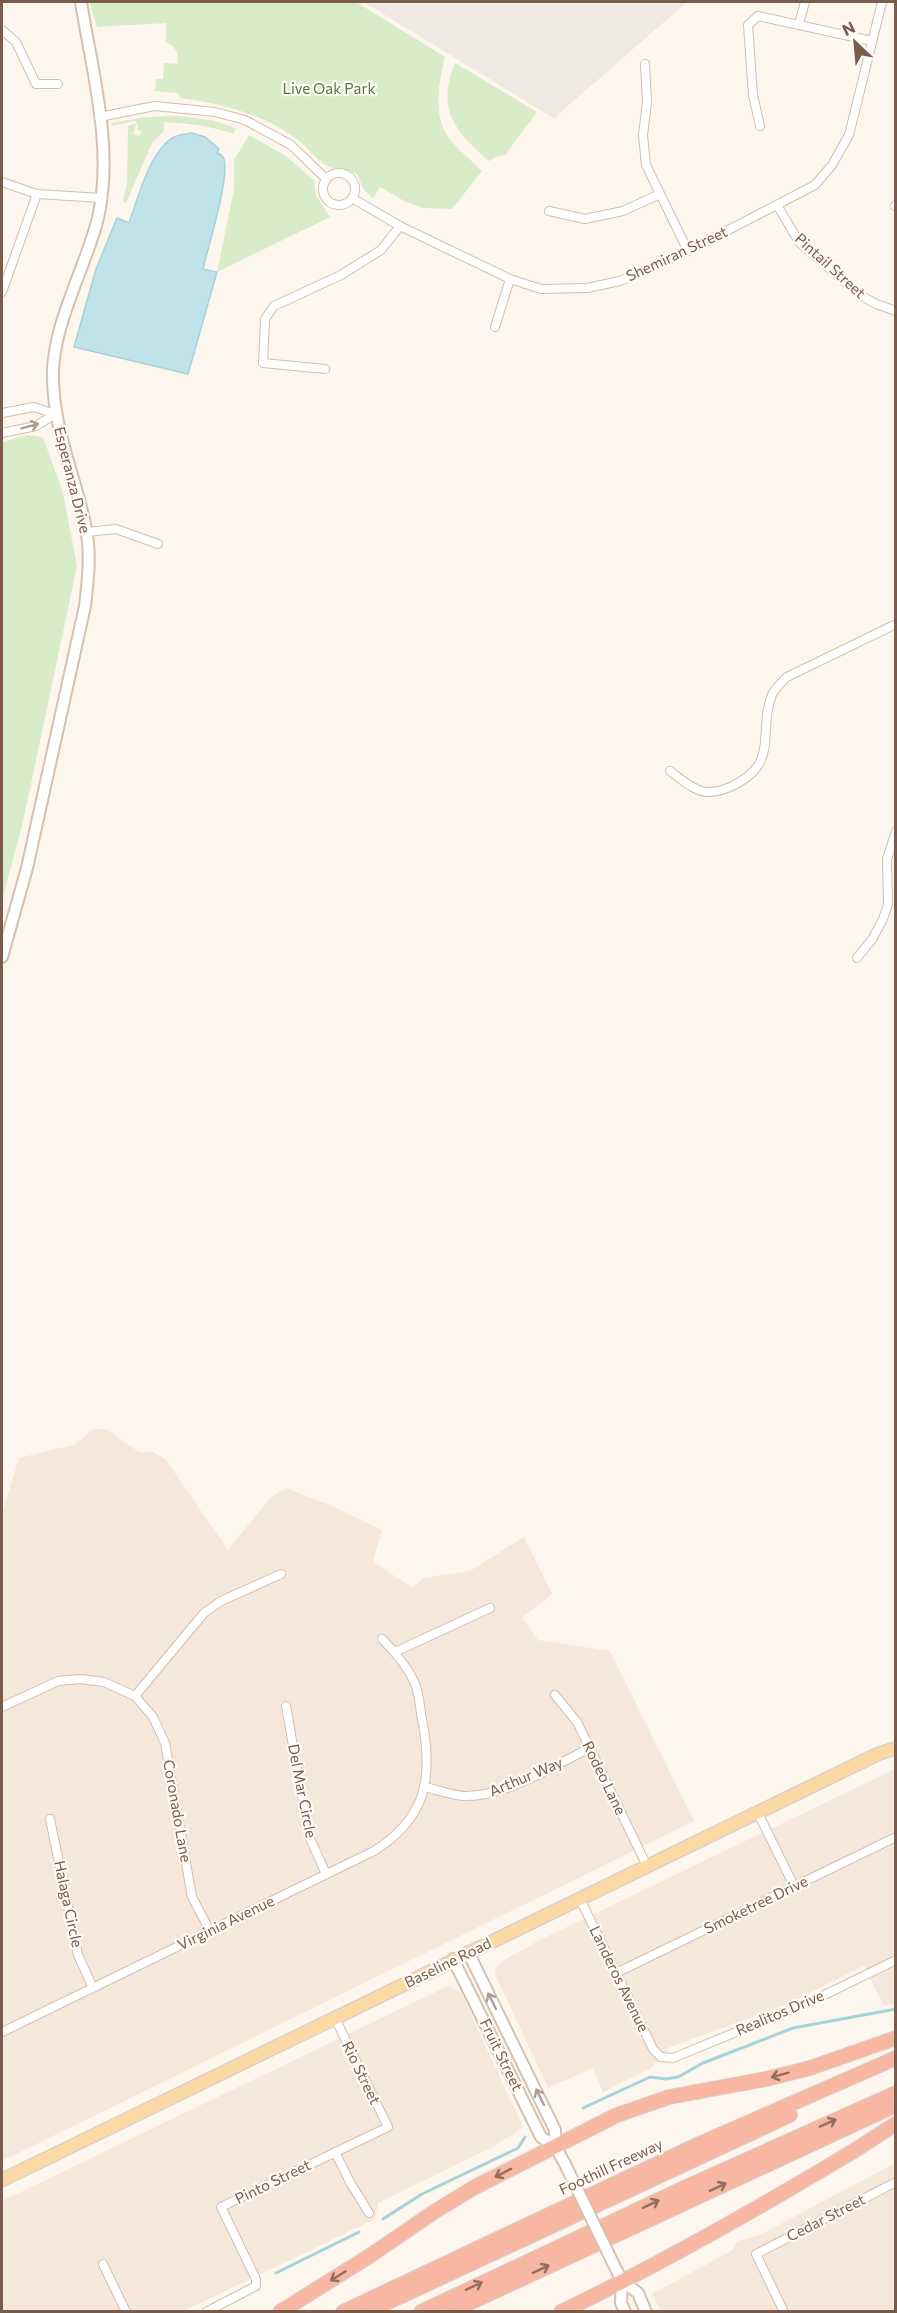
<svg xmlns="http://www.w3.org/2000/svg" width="897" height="2313" font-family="Commissioner,sans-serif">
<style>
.residential{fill:#f5e8da}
.industrial{fill:#efe9e4}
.green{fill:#d8ecc9}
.water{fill:#bfe3e8;stroke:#a5d3da;stroke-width:1.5}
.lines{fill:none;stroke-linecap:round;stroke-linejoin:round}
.stream{stroke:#a5d3da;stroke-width:3}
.street-casing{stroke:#d1beb0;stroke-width:10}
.secondary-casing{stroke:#d6c0b0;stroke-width:14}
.primary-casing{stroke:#dad1cd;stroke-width:15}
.highway-casing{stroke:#dad1cd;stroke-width:16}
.street{stroke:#fff;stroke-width:8}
.secondary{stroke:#fff;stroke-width:10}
.primary{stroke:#fbd9a5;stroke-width:12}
.highway{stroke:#f7b7a3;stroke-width:14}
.secondary-bridge-casing{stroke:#d6c0b0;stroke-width:14;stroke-linecap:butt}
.secondary-bridge{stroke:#fff;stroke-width:10}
.oneway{stroke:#af9d94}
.oneway2{stroke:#936e5e}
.labels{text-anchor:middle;stroke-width:4.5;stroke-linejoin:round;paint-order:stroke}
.park-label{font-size:15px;fill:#537a41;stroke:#fffaf3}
.street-label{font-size:15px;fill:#7a5c4d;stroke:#fffaf3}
</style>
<rect width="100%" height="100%" fill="#fdf6ec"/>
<g class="residential">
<path d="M93 1429H106L139 1452H153L166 1460 228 1550 270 1498 286 1488 330 1505 382 1530 373 1562 413 1588 423 1578 470 1571 524 1537 552 1594 522 1618 538 1640 610 1651 694 1821 2 2161V1513L19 1458 76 1444Z"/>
<path d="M895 1769V2003L884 2006 864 1966 790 2003 670 2047 651 2068 603 2092 593 2068 548 2088 495 1974V1968L504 1960 540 1940Z"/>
<path d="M448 1986 461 1993 523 2127 495 2146 378 2203 375 2219 184 2311 2 2312V2201Z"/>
<path d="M895 2163V2311H661L652 2294 733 2250 737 2241 760 2235Z"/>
</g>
<path class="industrial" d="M364 2H687L561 112 555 119Z"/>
<g class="green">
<path d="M89 2H356L445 57C439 82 432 115 449 138 458 150 472 161 482 171L452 209 423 208 404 201 380 187 373 198 364 190 357 174C348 169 339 171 330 167 318 163 308 147 298 140 264 114 222 104 181 98L178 93 155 91 156 79H163L164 63 178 64C178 53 177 47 166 42V23L97 27Z"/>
<path d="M455 63 537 112 505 155 498 156 489 161C455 132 436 109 455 63Z"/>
<path d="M178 116 211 120 236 128 234 134C211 126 188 123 164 122V131L152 143 126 203 123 201 127 183 128 126 135 123 136 125 133 134 140 136 141 131 137 130 138 125 135 121 112 126 111 123 147 117Z"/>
<path d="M249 135 286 156 314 180 316 195 330 217 217 272 234 189V160Z"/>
<path d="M27 435 43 437 63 493 77 566 23 822 2 900V442Z"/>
</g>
<path class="water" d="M192 133 205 137 219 149 217 153C221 155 222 154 224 159 230 177 208 247 203 269L217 272 188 374 74 347 96 269 117 218 129 223C138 198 150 150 174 137 179 134 186 134 192 133Z"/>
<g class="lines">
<g class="stream">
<path d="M583 2108 650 2077 666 2079 678 2077 703 2063 793 2028 896 2009"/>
<path d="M383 2219 422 2194 518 2148 525 2137"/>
<path d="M276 2273 359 2232"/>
</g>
<g class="street-casing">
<g id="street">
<path d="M799 24 805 2"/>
<path d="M2 30 16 42 36 84H58"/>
<path d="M645 64 647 102 643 135 646 165 688 251"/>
<path d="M99 117 155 106 215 112 245 120 291 145 326 179"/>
<path d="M760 126 753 95 748 25 758 16 872 41"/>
<circle cx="339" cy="189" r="16"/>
<path d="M2 182 37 194 102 198"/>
<path d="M352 198 400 226 510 279 541 289 587 288 620 281 688 251 815 185 832 165 849 135 882 2"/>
<path d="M777 205 799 242 860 295 876 304 896 311"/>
<path d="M895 206 896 205"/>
<path d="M549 211 585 219 623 211 660 194"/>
<path d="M2 292 37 194"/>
<path d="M495 327 510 279"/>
<path d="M325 369 263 363 265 319 274 306 341 275 381 250 400 226"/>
<path d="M2 413 34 407 55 414"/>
<path d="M2 433 36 426 55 414"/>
<path d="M87 532 116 529 158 544"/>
<path d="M670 771C693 788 703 800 732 786 781 763 757 732 772 695 775 688 782 682 787 677L896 624"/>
<path d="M857 958 873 938 883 919 888 904 887 859 896 831"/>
<path d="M395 1652 490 1608"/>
<path d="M555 1695 577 1722 647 1866"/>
<path d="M135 1696 204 1613 221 1601 281 1574"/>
<path d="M286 1706 309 1836 326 1874"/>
<path d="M2 1707 58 1681 80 1679 104 1682 135 1696 153 1717 165 1743 192 1897 210 1931"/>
<path d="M425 1787C438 1790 453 1796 466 1796 507 1796 553 1766 590 1748"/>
<path d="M758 1813 794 1886"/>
<path d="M50 1819 78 1955 93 1988"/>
<path d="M580 1899 653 2049 661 2057 673 2058 814 2000 896 1960"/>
<path d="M616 1973 896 1837"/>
<path d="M2 2032 374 1851C425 1819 433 1781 423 1724 420 1712 420 1695 415 1684 408 1667 395 1652 382 1639"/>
<path d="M335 2152 351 2184 369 2213"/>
<path d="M103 2264 126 2312"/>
<path d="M206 2312 256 2286V2279L221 2207 388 2127 335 2018"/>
<path d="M784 2312 756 2254 896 2182"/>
</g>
</g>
<g class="secondary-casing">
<g id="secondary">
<path d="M2 957 27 868 85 606C88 581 91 554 86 529 76 478 54 432 53 379 51 327 86 267 98 218 114 148 92 71 81 2"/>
<path d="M468 1952 555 2130V2146L565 2164"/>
<path d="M453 1959 541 2137 555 2146"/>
<path d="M612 2261 622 2281 621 2303 625 2312"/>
<path d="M622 2281 638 2293 646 2312"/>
</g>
</g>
<g class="primary-casing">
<path id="primary" d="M2 2180 878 1754 896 1748"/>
</g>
<g class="highway-casing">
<g id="highway">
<path d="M280 2312 368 2257 434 2212 475 2187 617 2115 669 2097 766 2079 810 2068 896 2038"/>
<path d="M343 2312 697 2145 896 2058"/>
<path d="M367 2312 790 2115"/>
<path d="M421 2312 684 2188 896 2093"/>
<path d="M450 2312 896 2105"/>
<path d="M561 2312C657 2266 750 2213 842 2158 860 2148 877 2135 896 2124"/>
</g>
</g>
<use href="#street" class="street"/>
<use href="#secondary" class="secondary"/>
<use href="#primary" class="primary"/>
<use href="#highway" class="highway"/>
<g class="secondary-bridge-casing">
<path id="secondary-bridge" d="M565 2164 612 2261"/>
</g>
<use href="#secondary-bridge" class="secondary-bridge"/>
</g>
<defs><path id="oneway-shaft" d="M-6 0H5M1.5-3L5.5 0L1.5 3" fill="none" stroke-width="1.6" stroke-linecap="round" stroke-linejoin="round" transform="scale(1.5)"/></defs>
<g class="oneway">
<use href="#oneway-shaft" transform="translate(30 426) rotate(-15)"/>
<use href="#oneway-shaft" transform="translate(492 2001) rotate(-116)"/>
<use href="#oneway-shaft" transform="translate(540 2097) rotate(-116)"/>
</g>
<g class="oneway2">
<use href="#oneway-shaft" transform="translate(780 2075) rotate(165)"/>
<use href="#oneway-shaft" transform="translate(828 2123) rotate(-24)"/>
<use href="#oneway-shaft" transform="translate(503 2173) rotate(153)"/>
<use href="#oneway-shaft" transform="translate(718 2187) rotate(-25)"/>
<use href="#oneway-shaft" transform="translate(651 2204) rotate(-25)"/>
<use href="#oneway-shaft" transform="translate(541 2269) rotate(-25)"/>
<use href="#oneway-shaft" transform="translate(338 2276) rotate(148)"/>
<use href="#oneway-shaft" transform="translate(474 2286) rotate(-25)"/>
</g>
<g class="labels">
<g class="park-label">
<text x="329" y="94">Live Oak Park</text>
</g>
<g class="street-label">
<text transform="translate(677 254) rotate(-25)" y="5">Shemiran Street</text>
<text transform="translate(830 266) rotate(42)" y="5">Pintail Street</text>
<text transform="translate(72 480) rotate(76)" y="5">Esperanza Drive</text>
<text transform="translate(526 1777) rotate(-23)" y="5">Arthur Way</text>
<text transform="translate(604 1778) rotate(64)" y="5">Rodeo Lane</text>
<text transform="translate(302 1791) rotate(79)" y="5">Del Mar Circle</text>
<text transform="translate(177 1811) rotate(80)" y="5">Coronado Lane</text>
<text transform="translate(68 1904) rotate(78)" y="5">Halaga Circle</text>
<text transform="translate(756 1905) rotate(-26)" y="5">Smoketree Drive</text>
<text transform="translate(226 1923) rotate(-26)" y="5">Virginia Avenue</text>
<text transform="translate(448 1963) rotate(-26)" y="5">Baseline Road</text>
<text transform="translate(619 1979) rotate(64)" y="5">Landeros Avenue</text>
<text transform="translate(780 2013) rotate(-23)" y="5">Realitos Drive</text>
<text transform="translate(501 2055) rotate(64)" y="5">Fruit Street</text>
<text transform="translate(361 2073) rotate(64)" y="5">Rio Street</text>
<text transform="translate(611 2167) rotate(-25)" y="5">Foothill Freeway</text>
<text transform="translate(273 2182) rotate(-26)" y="5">Pinto Street</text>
<text transform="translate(826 2218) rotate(-27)" y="5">Cedar Street</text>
</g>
</g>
<rect width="897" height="2313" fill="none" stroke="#7a5c4d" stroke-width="6"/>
<g transform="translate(855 42) rotate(334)" stroke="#fffaf3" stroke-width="4.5" paint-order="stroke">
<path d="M0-4.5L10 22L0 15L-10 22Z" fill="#7a5c4d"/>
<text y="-9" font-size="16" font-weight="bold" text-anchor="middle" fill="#7a5c4d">N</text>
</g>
</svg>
